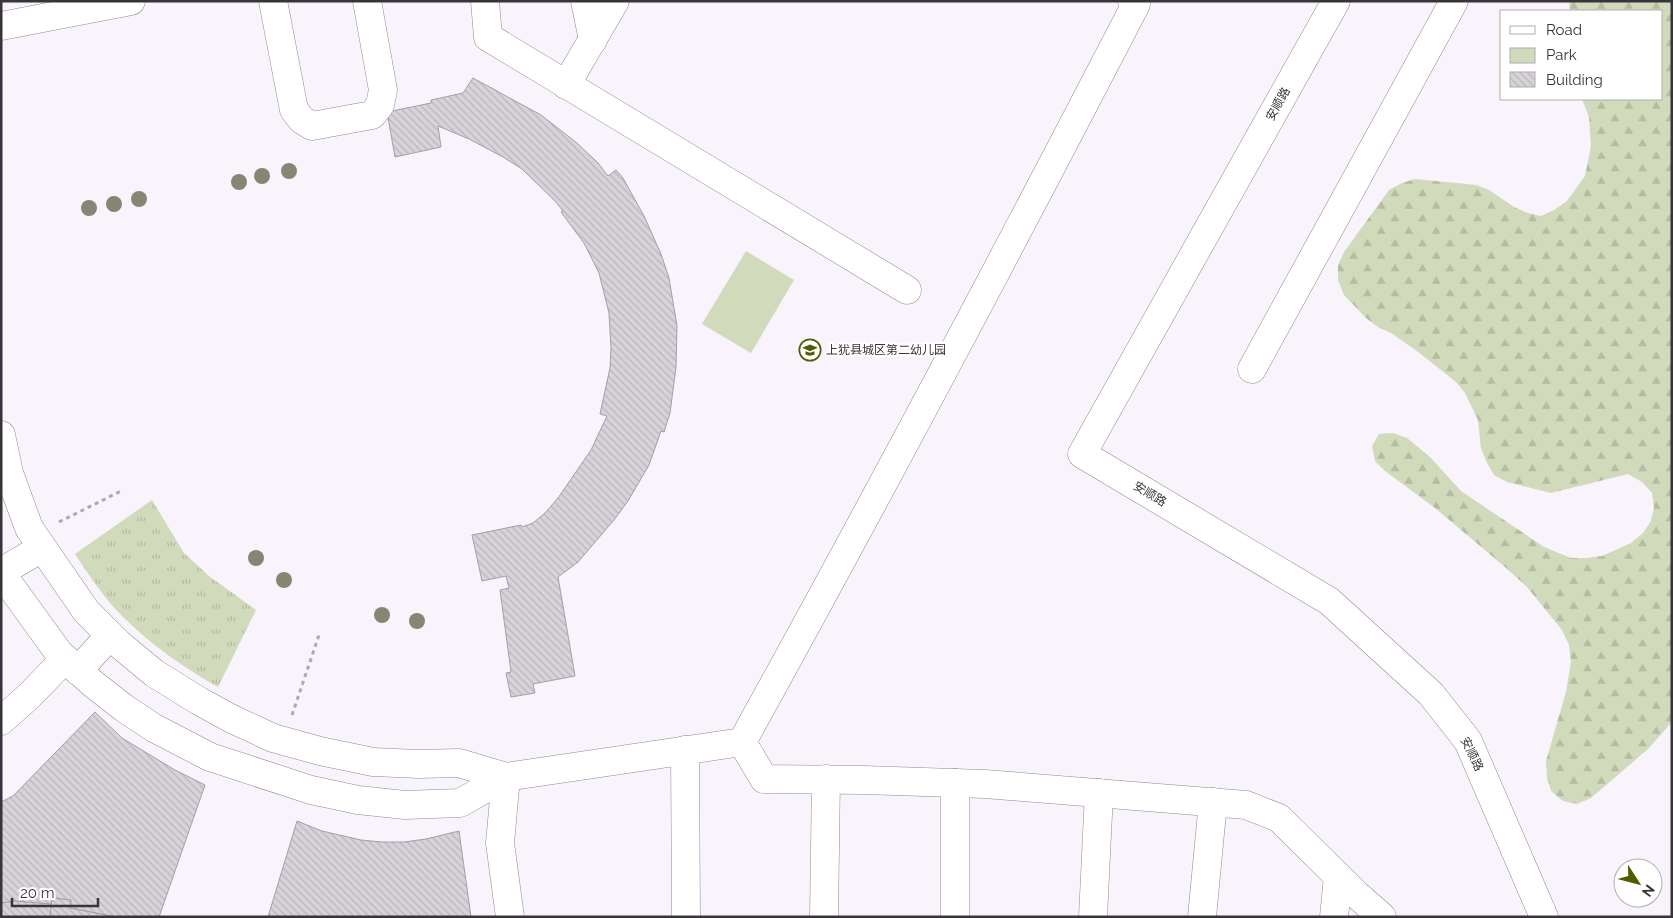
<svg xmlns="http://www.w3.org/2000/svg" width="1673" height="918" font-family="Raleway,'Noto Sans SC',sans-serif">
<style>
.grass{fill:url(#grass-tufts)}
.forest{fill:url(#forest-firs)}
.park{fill:#d1daba}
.building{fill:url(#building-back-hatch);stroke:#a49fa6}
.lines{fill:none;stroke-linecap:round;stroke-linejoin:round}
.street-casing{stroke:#8f8a91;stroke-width:29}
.path{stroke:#aea9af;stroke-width:3;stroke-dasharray:4 4;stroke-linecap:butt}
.street{stroke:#fff;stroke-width:28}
.tree{fill:#858774}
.labels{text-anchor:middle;stroke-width:4.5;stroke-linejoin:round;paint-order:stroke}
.street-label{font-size:12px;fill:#383538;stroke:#fff}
.poi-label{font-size:12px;fill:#383538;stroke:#fff;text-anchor:start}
</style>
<defs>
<pattern id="grass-tufts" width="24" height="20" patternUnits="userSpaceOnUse" patternTransform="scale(1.25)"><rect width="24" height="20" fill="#d1daba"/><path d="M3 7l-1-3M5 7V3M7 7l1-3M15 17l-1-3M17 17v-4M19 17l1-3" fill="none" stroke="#b4bca1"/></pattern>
<pattern id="forest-firs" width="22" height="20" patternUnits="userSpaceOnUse" patternTransform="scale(1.25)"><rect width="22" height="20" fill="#d1daba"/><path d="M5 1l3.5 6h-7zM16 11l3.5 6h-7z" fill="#b4bca1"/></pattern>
<pattern id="building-back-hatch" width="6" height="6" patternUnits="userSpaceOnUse" patternTransform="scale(1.25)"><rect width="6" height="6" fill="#d8d2d9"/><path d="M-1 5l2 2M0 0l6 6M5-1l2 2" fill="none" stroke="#bab5bb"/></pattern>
</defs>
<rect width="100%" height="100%" fill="#f9f3fb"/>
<path class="grass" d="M152 500 184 553 209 576 256 610 218 687C184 668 150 644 122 616 103 597 89 575 75 554Z"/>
<path class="forest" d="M1569 1H1672V722L1648 749 1591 798 1577 804 1563 801 1551 791 1547 777 1546 761 1566 692 1571 662 1569 645 1562 630 1527 587 1505 567 1435 508 1385 471 1375 461 1372 446 1379 434 1393 433 1407 438 1430 457 1461 491 1544 547 1571 558H1586L1602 556 1631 543 1643 533 1651 521 1654 507 1652 493 1642 482 1628 474 1551 493 1507 482 1494 475 1487 463 1481 448 1478 420 1465 393 1456 382 1417 351 1391 333 1378 327 1366 318 1344 295 1338 280V265L1344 252 1389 190 1402 183 1415 179 1476 185 1489 190 1514 207 1528 213 1541 216 1554 210 1567 201 1585 176 1591 146 1589 117 1582 99H1662V11H1570Z"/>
<path class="park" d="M746 251 794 280 751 353 702 324Z"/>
<g class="building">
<path d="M473 78 541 115 577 143 598 163 608 176 616 170 623 178 644 216 661 254 669 278 677 326 676 367 670 413 664 432 661 431 649 465 628 501 614 520 578 562 558 577 575 676 533 684 535 693 511 697 506 673 511 672 500 590 509 588 506 576 482 581 472 535 521 525 522 527 533 523 545 513 558 498 591 450 607 416 600 414 610 368 611 348 609 313 599 273 584 243 561 212 563 211 555 201 522 169 503 157 469 139 438 126 441 147 395 157 387 112 431 103V100L463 93Z"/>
<path d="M95 712 122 738 175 770 205 785 159 917H1V802L13 796Z"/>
<path d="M297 821 322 831 361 840 382 842H404L426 839 459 831 471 917H268Z"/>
<path d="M52 898 71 900 70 908 116 917H1V903L14 901 51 904Z"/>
<path d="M52 898 71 900 70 908 116 917H50Z"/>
</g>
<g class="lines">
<g class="street-casing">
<g id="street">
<path d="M273 1 294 110 302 120 312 126 372 115 380 105 383 90 367 1"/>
<path d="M485 1 488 37 907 290"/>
<path d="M585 1 593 40"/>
<path d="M1336 1 1082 454 1329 601 1431 694 1468 741 1544 917"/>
<path d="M1 26 131 1"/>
<path d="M566 85 615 1"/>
<path d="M1252 369 1454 1"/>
<path d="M1 435 9 473 29 528 86 611 119 644 154 673 199 701 232 719 273 738 320 751 373 762 419 764 459 763 506 777"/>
<path d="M1 572 42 548"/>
<path d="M1 573 59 653 92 683 124 708 154 728 210 757 311 790 358 800 405 805 460 803 506 777 742 742C877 498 1008 251 1136 4L1132 1"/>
<path d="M78 671 110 635"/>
<path d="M1 721 29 696 65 659"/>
<path d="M742 742 764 779 863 780 985 784 1246 805 1279 818 1357 895 1382 917"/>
<path d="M685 750 686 917"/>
<path d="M506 777 500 843 510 917"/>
<path d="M824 917 826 779"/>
<path d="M955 917V783"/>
<path d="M1093 917 1099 793"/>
<path d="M1202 917 1213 802"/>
<path d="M1334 917 1338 877"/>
</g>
</g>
<g class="path">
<path d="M59 522 123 490"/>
<path d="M292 715 319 635"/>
</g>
<use href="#street" class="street"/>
</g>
<g class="tree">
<circle cx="289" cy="171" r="8"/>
<circle cx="262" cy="176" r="8"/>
<circle cx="239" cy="182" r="8"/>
<circle cx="139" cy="199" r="8"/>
<circle cx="114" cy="204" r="8"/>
<circle cx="89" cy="208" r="8"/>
<circle cx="256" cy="558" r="8"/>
<circle cx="284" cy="580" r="8"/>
<circle cx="382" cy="615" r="8"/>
<circle cx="417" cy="621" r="8"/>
</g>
<defs>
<g id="school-ring" transform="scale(1.125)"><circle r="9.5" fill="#fff" stroke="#4e5d00" stroke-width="1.5"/><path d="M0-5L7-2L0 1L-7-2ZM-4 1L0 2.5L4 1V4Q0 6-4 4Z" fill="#4e5d00"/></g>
</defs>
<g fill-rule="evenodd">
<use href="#school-ring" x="810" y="350"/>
</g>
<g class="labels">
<g class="street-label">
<text transform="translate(1278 104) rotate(-61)" y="4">安顺路</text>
<text transform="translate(1150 494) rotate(31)" y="4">安顺路</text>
<text transform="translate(1472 754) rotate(64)" y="4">安顺路</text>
</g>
<g class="poi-label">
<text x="826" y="354">上犹县城区第二幼儿园</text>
</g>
</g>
<rect width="1673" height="918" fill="none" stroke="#383538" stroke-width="5"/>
<rect x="1500" y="10" width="162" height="90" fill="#ffffff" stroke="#afaeaf"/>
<rect x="1510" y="26" width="25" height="8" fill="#ffffff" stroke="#afaeaf"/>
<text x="1546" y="35" font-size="15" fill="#383538">Road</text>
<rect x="1510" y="48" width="25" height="15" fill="#d1daba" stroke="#afaeaf"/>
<text x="1546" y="60" font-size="15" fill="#383538">Park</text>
<rect x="1510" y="72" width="25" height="15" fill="url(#building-back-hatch)" stroke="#afaeaf"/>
<text x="1546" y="85" font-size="15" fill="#383538">Building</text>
<g transform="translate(1638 883) rotate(126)"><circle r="24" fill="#ffffff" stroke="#afaeaf"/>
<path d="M0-4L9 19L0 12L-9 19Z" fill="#4e5d00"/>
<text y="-8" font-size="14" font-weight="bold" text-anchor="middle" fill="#383538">N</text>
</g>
<path d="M12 898v8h86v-8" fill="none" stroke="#383538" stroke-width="2.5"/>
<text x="20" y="898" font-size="15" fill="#383538" stroke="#ffffff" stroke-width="4" paint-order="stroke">20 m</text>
</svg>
